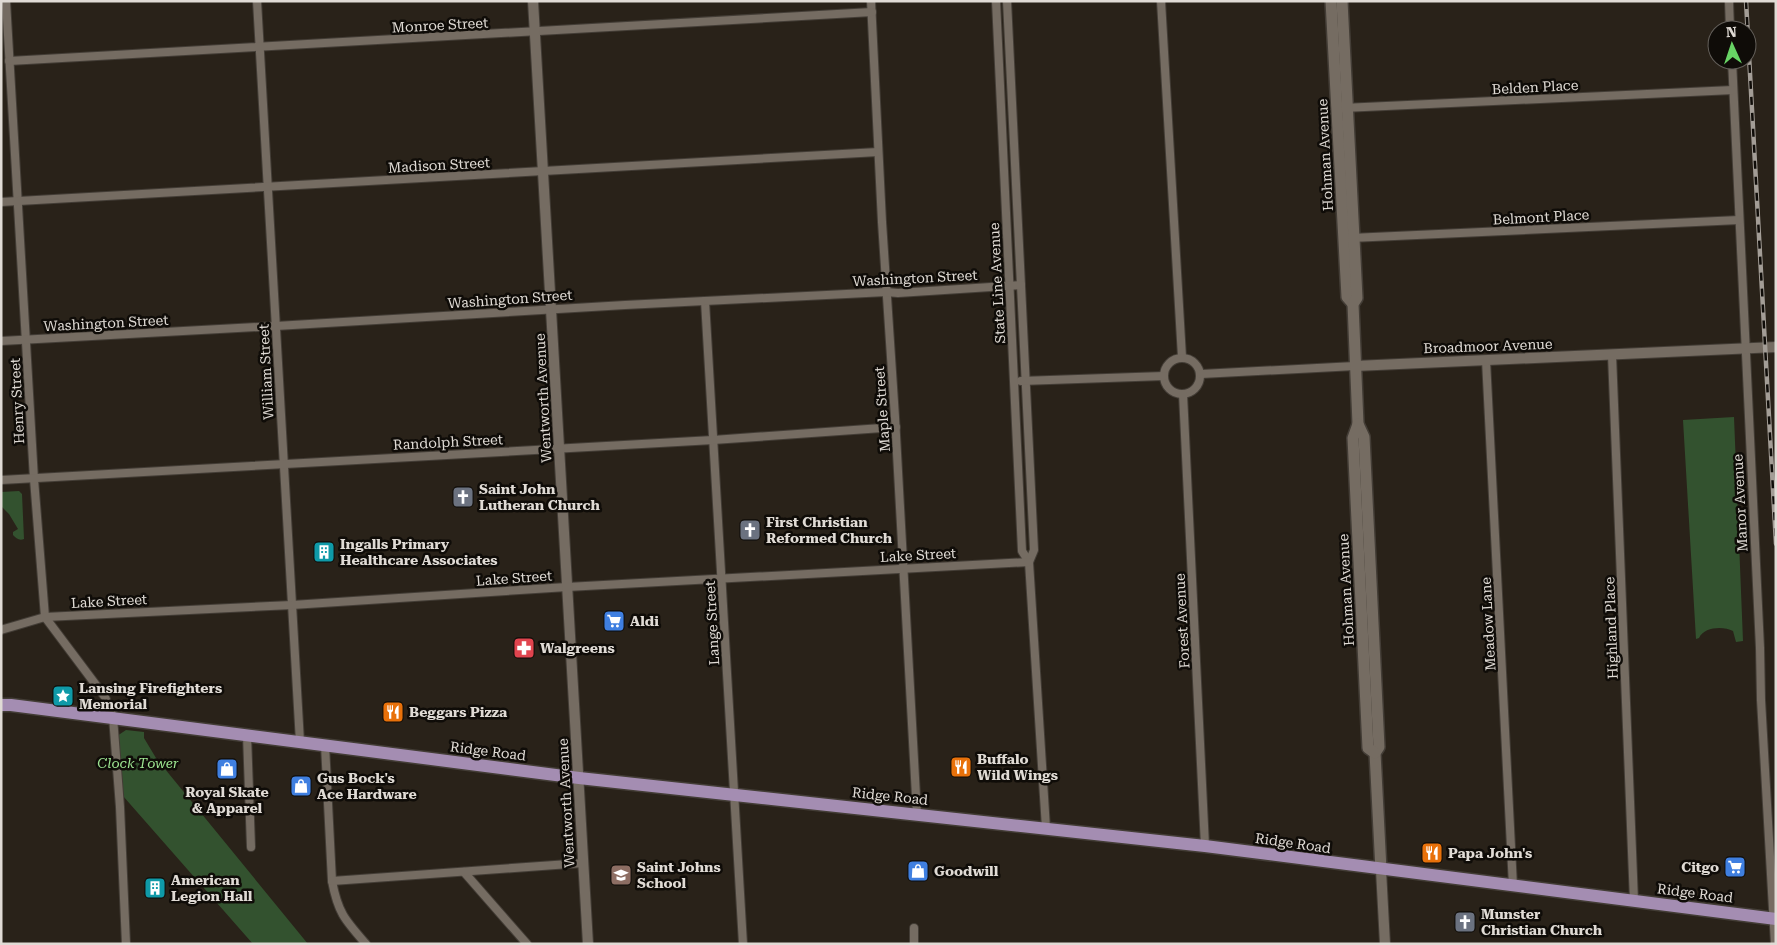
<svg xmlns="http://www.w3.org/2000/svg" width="1777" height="945" font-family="'Roboto Serif',serif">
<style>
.green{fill:#33522f}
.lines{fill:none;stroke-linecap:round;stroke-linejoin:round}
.minor-casing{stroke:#433d36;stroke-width:10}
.tertiary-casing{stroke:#433d36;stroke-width:12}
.secondary-casing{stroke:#433d36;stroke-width:14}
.primary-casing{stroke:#433d36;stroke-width:15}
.minor{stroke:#756c62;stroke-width:8}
.tertiary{stroke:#756c62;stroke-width:10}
.secondary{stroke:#756c62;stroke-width:11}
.primary{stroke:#a48db2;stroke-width:12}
.rail-casing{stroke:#a39d96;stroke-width:4.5}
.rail{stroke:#0f0c08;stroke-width:2.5;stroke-dasharray:8;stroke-linecap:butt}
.labels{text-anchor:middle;stroke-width:5;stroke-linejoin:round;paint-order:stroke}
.street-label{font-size:14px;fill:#e0dbd5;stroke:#0f0c08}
.poi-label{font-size:14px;font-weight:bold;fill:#e0dbd5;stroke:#0f0c08;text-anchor:start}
.park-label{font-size:14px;font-style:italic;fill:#9de591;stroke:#0f0c08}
</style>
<rect width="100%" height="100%" fill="#292219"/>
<g class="green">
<path d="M1734 417 1743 641 1736 642 1733 631C1723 626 1704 627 1699 638L1696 639 1683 420Z"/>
<path d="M19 491 22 494 24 539C19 541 16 538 13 535V532L18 529 9 514 1 506V492Z"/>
<path d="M126 730 144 732V738L156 758 308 944H253L123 796 117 736Z"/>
</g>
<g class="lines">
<g class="minor-casing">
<g id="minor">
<path d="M6 1 34 479 45 617 105 697 113 717 120 807 126 944"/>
<path d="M257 1 300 742"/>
<path d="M871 1 882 222 895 417 917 814"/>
<path d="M996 1 1022 551 1029 562"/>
<path d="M1007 1 1034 550 1029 562 1046 828"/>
<path d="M1161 1 1182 357"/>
<path d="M1729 1 1730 30"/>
<path d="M1732 60 1760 648 1761 700 1775 944"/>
<path d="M9 61 872 12"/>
<path d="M1343 108 1733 90"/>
<path d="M1 202 878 152"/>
<path d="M1351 238 1739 220"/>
<path d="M705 301 743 944"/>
<path d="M1 341 276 326 625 305 886 292 898 293 1021 285"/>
<path d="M1612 355 1634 901"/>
<circle cx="1182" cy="376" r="18"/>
<path d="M1486 360 1513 886"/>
<path d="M1201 374 1355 366"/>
<path d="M1021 381 1164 376"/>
<path d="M1183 394 1205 846"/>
<path d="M1 480 713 440 896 427"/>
<path d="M1 630 45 617 292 605 567 587 1029 562"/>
<path d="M247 735 251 847"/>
<path d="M325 745 332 881C338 913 345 920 366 944"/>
<path d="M464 872 527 944"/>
<path d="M332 881 583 863"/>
<path d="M914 928V944"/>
</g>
</g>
<g class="tertiary-casing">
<g id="tertiary">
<path d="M533 1 588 944"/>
<path d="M1355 366 1776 347"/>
<path d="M1381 870 1385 944"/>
</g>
</g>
<g class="secondary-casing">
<g id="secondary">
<path d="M1331 1 1347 297 1353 304"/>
<path d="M1342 1 1357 298 1353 304 1358 424 1364 437 1379 747 1375 753 1381 870"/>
<path d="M1358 424 1353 438 1368 748 1375 753"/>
</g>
</g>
<g class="primary-casing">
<path id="primary" d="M1 705H11L579 778 1205 846 1776 919"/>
</g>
<use href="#minor" class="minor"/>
<use href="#tertiary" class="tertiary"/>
<use href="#secondary" class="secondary"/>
<use href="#primary" class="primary"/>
<g class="rail-casing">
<path id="rail" d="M1746 1 1776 544"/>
</g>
<use href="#rail" class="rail"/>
</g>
<defs>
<g id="church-square" transform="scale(1.125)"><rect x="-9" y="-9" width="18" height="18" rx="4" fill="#6b7280" stroke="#0f0c08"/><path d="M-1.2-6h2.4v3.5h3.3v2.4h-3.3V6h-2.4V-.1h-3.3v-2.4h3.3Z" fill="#fff"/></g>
<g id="building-square" transform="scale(1.125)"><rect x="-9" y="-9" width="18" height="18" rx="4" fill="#0f9aa8" stroke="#0f0c08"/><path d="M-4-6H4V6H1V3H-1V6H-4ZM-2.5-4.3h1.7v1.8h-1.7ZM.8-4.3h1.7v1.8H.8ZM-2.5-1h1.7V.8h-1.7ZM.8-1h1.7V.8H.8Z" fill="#fff"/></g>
<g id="supermarket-square" transform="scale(1.125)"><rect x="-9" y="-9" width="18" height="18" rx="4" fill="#3f7fe0" stroke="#0f0c08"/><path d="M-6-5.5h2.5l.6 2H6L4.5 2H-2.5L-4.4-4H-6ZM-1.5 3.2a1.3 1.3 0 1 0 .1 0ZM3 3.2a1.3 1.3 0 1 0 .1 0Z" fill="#fff"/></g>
<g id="pharmacy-square" transform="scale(1.125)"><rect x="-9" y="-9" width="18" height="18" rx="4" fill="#e0444e" stroke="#0f0c08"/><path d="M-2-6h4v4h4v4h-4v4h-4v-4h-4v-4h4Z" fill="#fff"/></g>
<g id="sight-square" transform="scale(1.125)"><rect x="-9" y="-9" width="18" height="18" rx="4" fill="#0f9aa8" stroke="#0f0c08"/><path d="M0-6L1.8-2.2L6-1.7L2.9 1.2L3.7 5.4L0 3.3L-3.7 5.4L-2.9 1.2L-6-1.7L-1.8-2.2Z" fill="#fff"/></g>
<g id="restaurant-square" transform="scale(1.125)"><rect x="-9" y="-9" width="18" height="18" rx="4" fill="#e8710a" stroke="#0f0c08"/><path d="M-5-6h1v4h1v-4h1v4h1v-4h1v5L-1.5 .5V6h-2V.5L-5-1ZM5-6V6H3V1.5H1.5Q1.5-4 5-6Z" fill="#fff"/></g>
<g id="shop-square" transform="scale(1.125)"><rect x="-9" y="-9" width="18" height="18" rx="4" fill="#3f7fe0" stroke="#0f0c08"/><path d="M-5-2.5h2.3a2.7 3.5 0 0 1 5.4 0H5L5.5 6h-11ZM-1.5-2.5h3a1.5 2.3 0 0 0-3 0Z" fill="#fff"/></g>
<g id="school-square" transform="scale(1.125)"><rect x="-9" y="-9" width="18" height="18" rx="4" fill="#8d6e63" stroke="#0f0c08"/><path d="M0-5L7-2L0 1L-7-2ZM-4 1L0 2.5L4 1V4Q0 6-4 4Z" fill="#fff"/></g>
</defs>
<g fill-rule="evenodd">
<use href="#church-square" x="463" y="497"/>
<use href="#church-square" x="750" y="530"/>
<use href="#building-square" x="324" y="552"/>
<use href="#supermarket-square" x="614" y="621"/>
<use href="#pharmacy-square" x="524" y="648"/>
<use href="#sight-square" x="63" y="696"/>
<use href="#restaurant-square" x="393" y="712"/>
<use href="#restaurant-square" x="961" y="767"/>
<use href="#shop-square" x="227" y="769"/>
<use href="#shop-square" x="301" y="786"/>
<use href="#restaurant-square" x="1432" y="853"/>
<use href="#supermarket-square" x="1735" y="867"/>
<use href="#shop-square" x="918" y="871"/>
<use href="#school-square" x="621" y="875"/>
<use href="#building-square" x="155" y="888"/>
<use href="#church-square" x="1465" y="922"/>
</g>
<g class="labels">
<g class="street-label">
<text transform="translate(440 25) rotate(-3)" y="5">Monroe Street</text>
<text transform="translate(1535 87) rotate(-3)" y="5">Belden Place</text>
<text transform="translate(1325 155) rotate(-93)" y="5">Hohman Avenue</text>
<text transform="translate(439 165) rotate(-3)" y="5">Madison Street</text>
<text transform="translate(1541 217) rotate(-3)" y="5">Belmont Place</text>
<text transform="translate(915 278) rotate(-3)" y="5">Washington Street</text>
<text transform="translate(997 283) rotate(-93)" y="5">State Line Avenue</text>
<text transform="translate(510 299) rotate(-4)" y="5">Washington Street</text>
<text transform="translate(106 323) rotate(-3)" y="5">Washington Street</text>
<text transform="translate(1488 346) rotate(-2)" y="5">Broadmoor Avenue</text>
<text transform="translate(266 372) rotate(-93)" y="5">William Street</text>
<text transform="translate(543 398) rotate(-93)" y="5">Wentworth Avenue</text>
<text transform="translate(17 401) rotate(-93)" y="5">Henry Street</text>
<text transform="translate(882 409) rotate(-94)" y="5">Maple Street</text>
<text transform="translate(448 442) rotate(-3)" y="5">Randolph Street</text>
<text transform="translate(1740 503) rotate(-93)" y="5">Manor Avenue</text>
<text transform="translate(918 555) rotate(-3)" y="5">Lake Street</text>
<text transform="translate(514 578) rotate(-4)" y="5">Lake Street</text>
<text transform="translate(1346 590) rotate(-93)" y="5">Hohman Avenue</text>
<text transform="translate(109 601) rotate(-3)" y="5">Lake Street</text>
<text transform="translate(1182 621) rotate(-93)" y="5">Forest Avenue</text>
<text transform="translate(712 623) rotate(-93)" y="5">Lange Street</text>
<text transform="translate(1488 624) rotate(-93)" y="5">Meadow Lane</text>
<text transform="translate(1611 628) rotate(-92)" y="5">Highland Place</text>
<text transform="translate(488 751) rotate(7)" y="5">Ridge Road</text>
<text transform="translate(890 796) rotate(6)" y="5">Ridge Road</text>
<text transform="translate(566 803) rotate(-93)" y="5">Wentworth Avenue</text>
<text transform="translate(1293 843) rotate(8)" y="5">Ridge Road</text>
<text transform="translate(1695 893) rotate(7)" y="5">Ridge Road</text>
</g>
<g class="poi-label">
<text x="479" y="494">Saint John<tspan x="479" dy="16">Lutheran Church</tspan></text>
<text x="766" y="527">First Christian<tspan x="766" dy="16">Reformed Church</tspan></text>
<text x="340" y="549">Ingalls Primary<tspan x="340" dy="16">Healthcare Associates</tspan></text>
<text x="630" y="626">Aldi</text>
<text x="540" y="653">Walgreens</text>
<text x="79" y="693">Lansing Firefighters<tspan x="79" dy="16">Memorial</tspan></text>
<text x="409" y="717">Beggars Pizza</text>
<text x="977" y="764">Buffalo<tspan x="977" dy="16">Wild Wings</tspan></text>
<text x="317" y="783">Gus Bock's<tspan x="317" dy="16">Ace Hardware</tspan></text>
<text x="227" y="797" text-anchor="middle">Royal Skate<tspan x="227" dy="16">&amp; Apparel</tspan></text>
<text x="1448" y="858">Papa John's</text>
<text x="637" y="872">Saint Johns<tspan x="637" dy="16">School</tspan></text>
<text x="1719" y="872" text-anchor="end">Citgo</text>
<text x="934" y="876">Goodwill</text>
<text x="171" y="885">American<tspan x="171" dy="16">Legion Hall</tspan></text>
<text x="1481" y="919">Munster<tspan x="1481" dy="16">Christian Church</tspan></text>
</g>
<g class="park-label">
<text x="138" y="768">Clock Tower</text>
</g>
</g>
<rect width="1777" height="945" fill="none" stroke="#e0dbd5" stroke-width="5"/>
<g transform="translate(1732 45) rotate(357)"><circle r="24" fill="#0f0c08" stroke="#635f5a"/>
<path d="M0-4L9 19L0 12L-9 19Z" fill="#68d465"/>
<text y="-8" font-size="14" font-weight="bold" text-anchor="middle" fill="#e0dbd5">N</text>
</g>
</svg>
